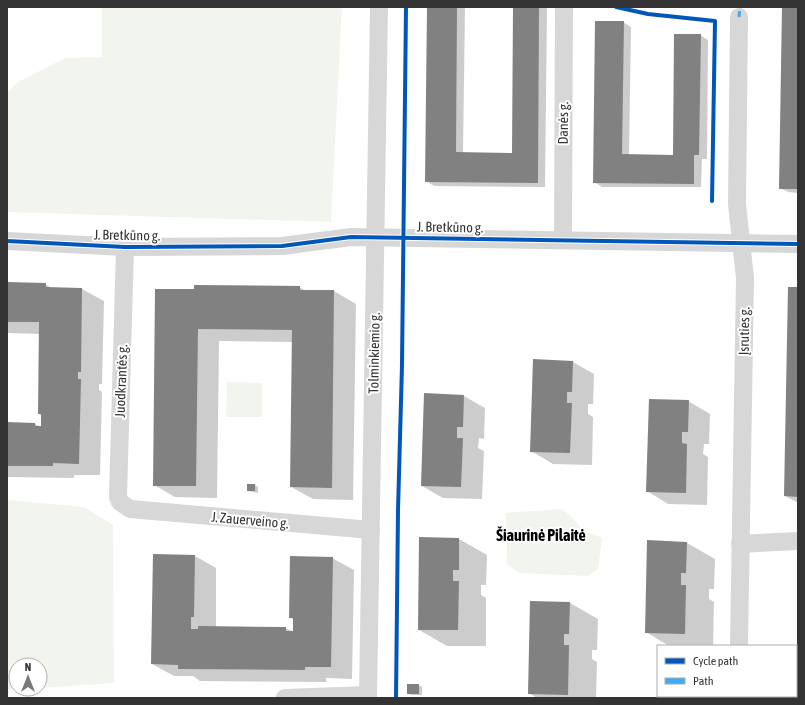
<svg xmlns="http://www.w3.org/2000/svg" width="805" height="705" font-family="'Asap Condensed',sans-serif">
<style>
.green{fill:#f1f5ed}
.shadow{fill:#0003}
.building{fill:#818181}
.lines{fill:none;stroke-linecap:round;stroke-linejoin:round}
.minor{stroke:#d7d7d7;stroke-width:18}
.quiet{stroke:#3fa9f5;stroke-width:3;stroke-dasharray:6 3;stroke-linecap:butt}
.cycleway-casing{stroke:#fff;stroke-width:6}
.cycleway{stroke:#0057b8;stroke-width:4}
.labels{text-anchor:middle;stroke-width:4;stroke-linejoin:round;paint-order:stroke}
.street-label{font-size:14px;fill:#333;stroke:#fff}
.quarter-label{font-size:16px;font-weight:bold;fill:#000;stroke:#fff}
</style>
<rect width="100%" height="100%" fill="#fff"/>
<g class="green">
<path d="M104 7H342L331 222 7 212V93L18 82 65 58 102 57V10Z"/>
<path d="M227 382 262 383V417H226Z"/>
<path d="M7 500 84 507 113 525 114 683 40 688V665H16V689H18L7 690Z"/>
<path d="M563 509 584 530 602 538 598 569 588 576 519 573 507 564 506 513Z"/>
</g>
<g class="shadow">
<path d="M428 7H465L463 153 513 154 514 7H547L545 187 434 186 426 181Z"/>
<path d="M783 7H798V193L788 192 780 188Z"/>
<path d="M623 22 631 27 629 155 674 156 700 35 708 40 707 159H702L701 187H602L594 182Z"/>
<path d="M7 283 45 284 52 288 82 289 104 301 102 384H99V390L102 392 100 475H74V478L7 477V423L35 424 42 427V416L39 414 40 334 7 333Z"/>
<path d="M299 287 306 291H334L356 304 353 500 313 499 291 487 293 342 219 341 217 498 175 497 154 485 195 290Z"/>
<path d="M798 288V503L785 496Z"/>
<path d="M573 362 594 374 593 404H588V414L593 417 592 465 553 464 531 451Z"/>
<path d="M464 396 485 408 484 439 479 438 478 448 484 451 482 499 443 498 422 486Z"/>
<path d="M688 401 710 414 709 444H704L703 454 708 457 707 505 668 504 647 491Z"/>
<path d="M255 485 258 487V493L248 491Z"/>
<path d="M459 539 487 555 486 585H481V595L486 598V646H447L419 630Z"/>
<path d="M648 541 687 543 715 559 714 589H709V599L714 602 713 646H669L646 632Z"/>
<path d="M195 556 216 568V627L285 628 294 632V620L290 617 332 558 354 570 352 679 326 678V682L200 681 193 676H174L152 664Z"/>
<path d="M531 602 570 603 598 619 597 650H592V659L597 662 596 698H537L529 693Z"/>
<path d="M419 685 422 687V695H411L408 693Z"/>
</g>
<g class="building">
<path d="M427 7H457L456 152 512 153 513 7H539L538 183 425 182Z"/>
<path d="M782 7H798V189H779Z"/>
<path d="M595 21H624L622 154 673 155 674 34H701L699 155H694V184L593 183Z"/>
<path d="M7 282 46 283V287L82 288 81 372H78V379H81L79 464 53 463V466H7V422L35 423V426H41V414H38L39 322H7Z"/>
<path d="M194 285 300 286V290H334L332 488 290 487 292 330 198 329 196 486H153L155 289H194Z"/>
<path d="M788 287H798V497L784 496Z"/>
<path d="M533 359 573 361 572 392H567V403H572L570 453 530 452Z"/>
<path d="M424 393 464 395 463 427H457V438H463L461 487 421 486Z"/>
<path d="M649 399 689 400 688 432H682V443L687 444 686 493 646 492Z"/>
<rect x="247" y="484" width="8" height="7"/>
<path d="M419 537 459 538V570H453V581H459L458 630H418Z"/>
<path d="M647 540 687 542 686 573H681V585H686L685 634 645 633Z"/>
<path d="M153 554 195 555 194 617H191V629H198V626L286 627V631H293V618H289L290 556 333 557 331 667H305V670L178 669V665L151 664Z"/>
<path d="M530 601 570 602 569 634H564V645H569L568 695 528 694Z"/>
<rect x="407" y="684" width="12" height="10"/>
</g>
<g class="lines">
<g class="minor">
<path d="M563 240 564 7"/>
<path d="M7 241 125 247 282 246 351 237 798 244"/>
<path d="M125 247 118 497 120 502 130 509 371 530"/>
<path d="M740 544 798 541"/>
<path d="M739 646 745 278 737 204 739 17"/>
<path d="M285 698 368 695"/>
<path d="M368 698 379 7"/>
<path d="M738 698V696"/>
</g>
<path class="quiet" d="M739 17 740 7"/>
<g class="cycleway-casing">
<g id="cycleway">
<path d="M616 7 648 14 715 21 712 201"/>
<path d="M7 241 125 247 282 246 351 237 798 244"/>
<path d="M396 698 398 510 402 365 406 7"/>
</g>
</g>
<use href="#cycleway" class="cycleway"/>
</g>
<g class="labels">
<g class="street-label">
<text transform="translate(563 123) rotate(-89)" y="5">Danės g.</text>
<text transform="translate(450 227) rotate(1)" y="5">J. Bretkūno g.</text>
<text transform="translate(127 235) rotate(1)" y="5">J. Bretkūno g.</text>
<text transform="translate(744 331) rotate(-89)" y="5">Įsruties g.</text>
<text transform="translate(374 353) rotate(-89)" y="5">Tolminkiemio g.</text>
<text transform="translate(121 381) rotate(-88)" y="5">Juodkrantės g.</text>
<text transform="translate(250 520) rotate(5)" y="5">J. Zauerveino g.</text>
</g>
<g class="quarter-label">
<text x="541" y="541">Šiaurinė Pilaitė</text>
</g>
</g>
<rect width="805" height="705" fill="none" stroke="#333333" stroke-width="16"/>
<rect x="657" y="645" width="140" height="52" fill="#ffffff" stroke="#adadad"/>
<rect x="665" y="658" width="20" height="6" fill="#0057b8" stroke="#adadad"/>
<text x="693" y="665" font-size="12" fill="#333333">Cycle path</text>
<rect x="665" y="678" width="20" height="6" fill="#3fa9f5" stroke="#adadad"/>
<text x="693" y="685" font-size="12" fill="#333333">Path</text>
<g transform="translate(28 677)"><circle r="19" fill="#ffffff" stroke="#adadad"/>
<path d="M0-3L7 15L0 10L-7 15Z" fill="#7a7a7a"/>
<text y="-6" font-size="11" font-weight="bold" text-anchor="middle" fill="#333333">N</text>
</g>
</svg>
